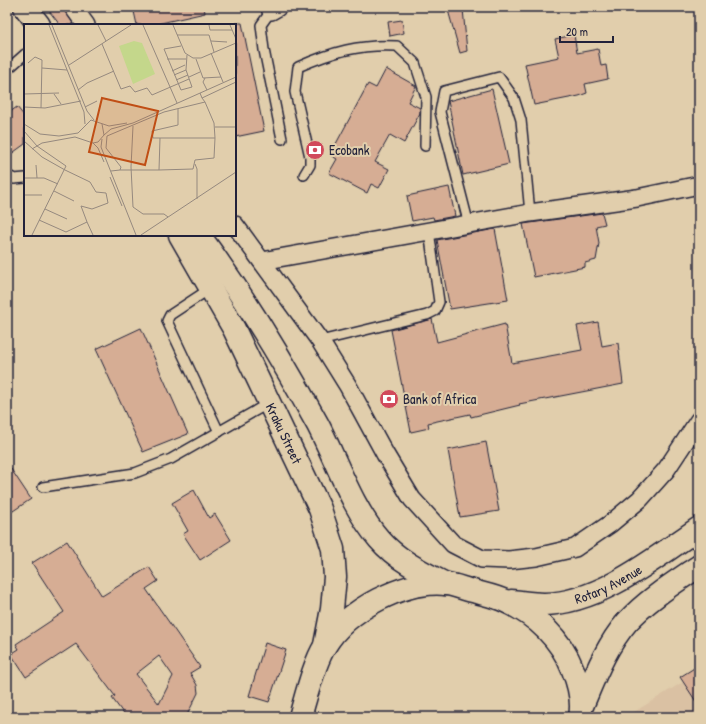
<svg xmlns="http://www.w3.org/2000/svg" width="706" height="724" font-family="'Patrick Hand',sans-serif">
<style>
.built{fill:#dac1a3}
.building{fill:#d6ad94;stroke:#22223b;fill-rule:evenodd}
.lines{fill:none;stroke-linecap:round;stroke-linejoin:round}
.lane-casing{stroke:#22223b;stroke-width:12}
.street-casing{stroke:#22223b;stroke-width:20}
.secondary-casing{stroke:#22223b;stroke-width:25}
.lane{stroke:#e1ceac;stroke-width:9}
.street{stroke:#e1ceac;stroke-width:17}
.secondary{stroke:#e1ceac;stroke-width:22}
.labels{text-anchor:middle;stroke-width:4;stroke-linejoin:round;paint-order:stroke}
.poi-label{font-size:14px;fill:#22223b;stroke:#e1ceac;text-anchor:start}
.street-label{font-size:14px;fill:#22223b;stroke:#e1ceac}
.inset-road{fill:none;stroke:#95897f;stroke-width:1}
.view{fill:#c04e15;fill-opacity:0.15;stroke:#c04e15;stroke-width:2}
.inset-edge{fill:none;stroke:#22223b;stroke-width:2}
</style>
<rect width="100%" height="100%" fill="#e1ceac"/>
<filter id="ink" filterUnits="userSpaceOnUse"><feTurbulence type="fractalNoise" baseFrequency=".025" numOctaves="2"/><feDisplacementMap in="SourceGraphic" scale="8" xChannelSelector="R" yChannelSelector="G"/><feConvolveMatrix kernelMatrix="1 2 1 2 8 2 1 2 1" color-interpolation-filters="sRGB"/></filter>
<g filter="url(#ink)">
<path class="built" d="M699 672V717H626Z"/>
<g class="building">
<path d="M46 7H63L74 25H60Z"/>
<path d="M133 7H204L205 13 152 25H137Z"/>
<path d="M463 9 467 51 460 53 448 10Z"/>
<path d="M402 20 404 33 390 36 388 22Z"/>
<path d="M235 23H242L264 131 235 137Z"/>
<path d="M574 35 577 53 598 49 601 66 606 65 608 79 585 84 587 93 579 96 534 105 525 64 559 57 555 39Z"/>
<path d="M386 69 416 86 408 102 420 108V113L404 143 390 135 375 162 389 169 379 188 371 184 367 193 329 173 337 159 330 155 368 84 376 88Z"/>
<path d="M492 89 509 164 463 175 448 101Z"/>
<path d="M17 107 25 117V144L7 157V114Z"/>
<path d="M449 187 455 216 434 220 433 217 412 221 407 196Z"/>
<path d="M602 213 605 224 596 226 599 243 596 260 585 263V267L534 277 523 224Z"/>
<path d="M495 229 508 300 450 309 437 240Z"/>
<path d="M432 319 437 342 505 324 512 363 582 350 577 326 598 322 602 346 618 343 623 384 519 404 520 405 471 417 470 414 428 423 429 428 411 432 391 330Z"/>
<path d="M141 328 188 434 143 452 96 349Z"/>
<path d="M486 442 499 511 460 517 448 450Z"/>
<path d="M7 463 31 499 7 515Z"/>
<path d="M194 490 209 518 215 514 231 540 200 560 183 534 188 531 172 503Z"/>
<path d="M67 541 102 596 149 567 158 581 146 589 200 667 190 673 197 685 198 693 186 717H126L112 698 115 696 76 644 26 677 11 654 19 649 16 644 64 612 32 563ZM159 656 173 676 159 704 136 674Z"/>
<path d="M265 643 286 650 269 702 249 696Z"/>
<path d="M699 665V706L680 677Z"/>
</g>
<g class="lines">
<g class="lane-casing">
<g id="lane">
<path d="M271 11 261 25 264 50 282 139"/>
<path d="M7 70 25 54"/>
<path d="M7 175 14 179 25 178"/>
<path d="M304 175 310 165V157L295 92 298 67C332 52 359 44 397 46L415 63 426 97 425 146"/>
<path d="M469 225 440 112 444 91 499 77 514 98 521 120 530 213"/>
<path d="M211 288 170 315 167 321 219 432"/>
<path d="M320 341 427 315 435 311 439 302 429 231"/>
<path d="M43 487 135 473 171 459 269 403"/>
</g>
</g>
<g class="street-casing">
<g id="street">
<path d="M73 7 86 25"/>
<path d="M270 7 271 11 278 7"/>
<path d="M235 225 320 341 348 386 385 454 412 499 453 544 482 559 509 560 536 557 575 548 610 524 640 499 666 470 699 420"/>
<path d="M262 261 530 213 637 198 699 185"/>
</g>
</g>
<g class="secondary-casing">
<g id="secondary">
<path d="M25 7 39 25"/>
<path id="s1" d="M180 235 234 329 320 509 333 549 335 577 332 609 325 645"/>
<path d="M199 235C244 296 282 359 318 425 337 462 352 508 379 539 397 560 422 572 446 584"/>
<path id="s2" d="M511 601C522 602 533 604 544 604 600 603 655 558 699 528"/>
<path d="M582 706C594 678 606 646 627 622 647 600 674 583 699 566"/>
<path d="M300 717C306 697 314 663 325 646 346 610 405 579 447 584 455 585 464 589 473 591 483 594 495 596 505 601 536 615 561 639 573 670 579 685 583 701 580 717"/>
</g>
</g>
<use href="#lane" class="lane"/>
<use href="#street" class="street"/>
<use href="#secondary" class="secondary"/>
</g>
</g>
<defs>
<g id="bank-disc" transform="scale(1)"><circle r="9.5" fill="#d1495b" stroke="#e1ceac"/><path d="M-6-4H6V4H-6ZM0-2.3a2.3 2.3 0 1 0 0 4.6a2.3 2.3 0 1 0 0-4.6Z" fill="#fff"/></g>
</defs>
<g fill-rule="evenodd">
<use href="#bank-disc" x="315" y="150"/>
<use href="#bank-disc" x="389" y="399"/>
</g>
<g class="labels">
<g class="poi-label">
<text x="329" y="155">Ecobank</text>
<text x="403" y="404">Bank of Africa</text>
</g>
<g class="street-label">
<text dy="5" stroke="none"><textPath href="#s1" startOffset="224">Kraku Street</textPath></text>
<text dy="5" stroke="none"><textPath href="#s2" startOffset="101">Rotary Avenue</textPath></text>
</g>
</g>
<g transform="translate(24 24)">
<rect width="212" height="212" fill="#e1ceac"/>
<path d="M110 17 118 19 131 50 109 60 95 22Z" fill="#c4d78b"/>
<path class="inset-road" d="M25 1 60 88 61 100M28 1 63 87 70 96M74 1 82 17M119 1 153 79M149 1 161 29 169 34H177L212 19M185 1 186 6H208M206 1 212 15M153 11H185L190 28M187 17 203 18M78 20 97 65 106 62 111 68 123 64 128 71 165 55M157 22 140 25 157 66 168 63 162 46 163 31M187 29 199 58M143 35H162M172 35 179 54 197 53M4 39 11 33 18 36 17 84M45 41 107 1M18 44 43 46M148 47 161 41M150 51 162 46M165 53 176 48M181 54 179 58 183 66M152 56 164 51M54 66 63 59 90 47M176 69 178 74 212 58M0 70 35 69M30 70 37 80M0 83 21 84 57 77M61 83 73 77M0 100 16 110 35 112 54 109 67 96 85 102 103 99M109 102 107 143 109 183 119 190H140L144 193M191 103H212M0 107 13 122 42 142 8 211M80 111 87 105 109 99 212 53M136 114H129L128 107 154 101V85M78 115 77 123 112 211M0 117 18 133 41 146M69 119 74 124 80 138M8 125 18 119 51 113 69 119 74 118 80 111 78 100M171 140 173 145V175M12 141 13 154M41 146 66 158 72 168 82 169 84 179 68 185 57 182 63 198M96 146H135L136 114H191L190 99 181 78M135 146 169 145 171 136 190 134 191 114M87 147 96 146 97 143 82 124 83 112 140 88 181 78 178 74M86 153 98 182M0 154H20L34 160M30 167 50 177M0 171H18M21 185 43 195M15 196 42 208 63 198 69 211M117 211 212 148"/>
<path class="view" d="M78 74 134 87 121 141 65 128Z"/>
<rect width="212" height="212" class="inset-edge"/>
</g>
<rect width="706" height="724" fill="none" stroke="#e1ceac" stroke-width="24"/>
<rect x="12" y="12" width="682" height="700" fill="none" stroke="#22223b" stroke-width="1.5" filter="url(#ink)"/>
<path d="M560 36v6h53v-6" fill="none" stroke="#22223b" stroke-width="2"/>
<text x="566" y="36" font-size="12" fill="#22223b" stroke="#e1ceac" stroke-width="3" paint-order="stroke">20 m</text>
</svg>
